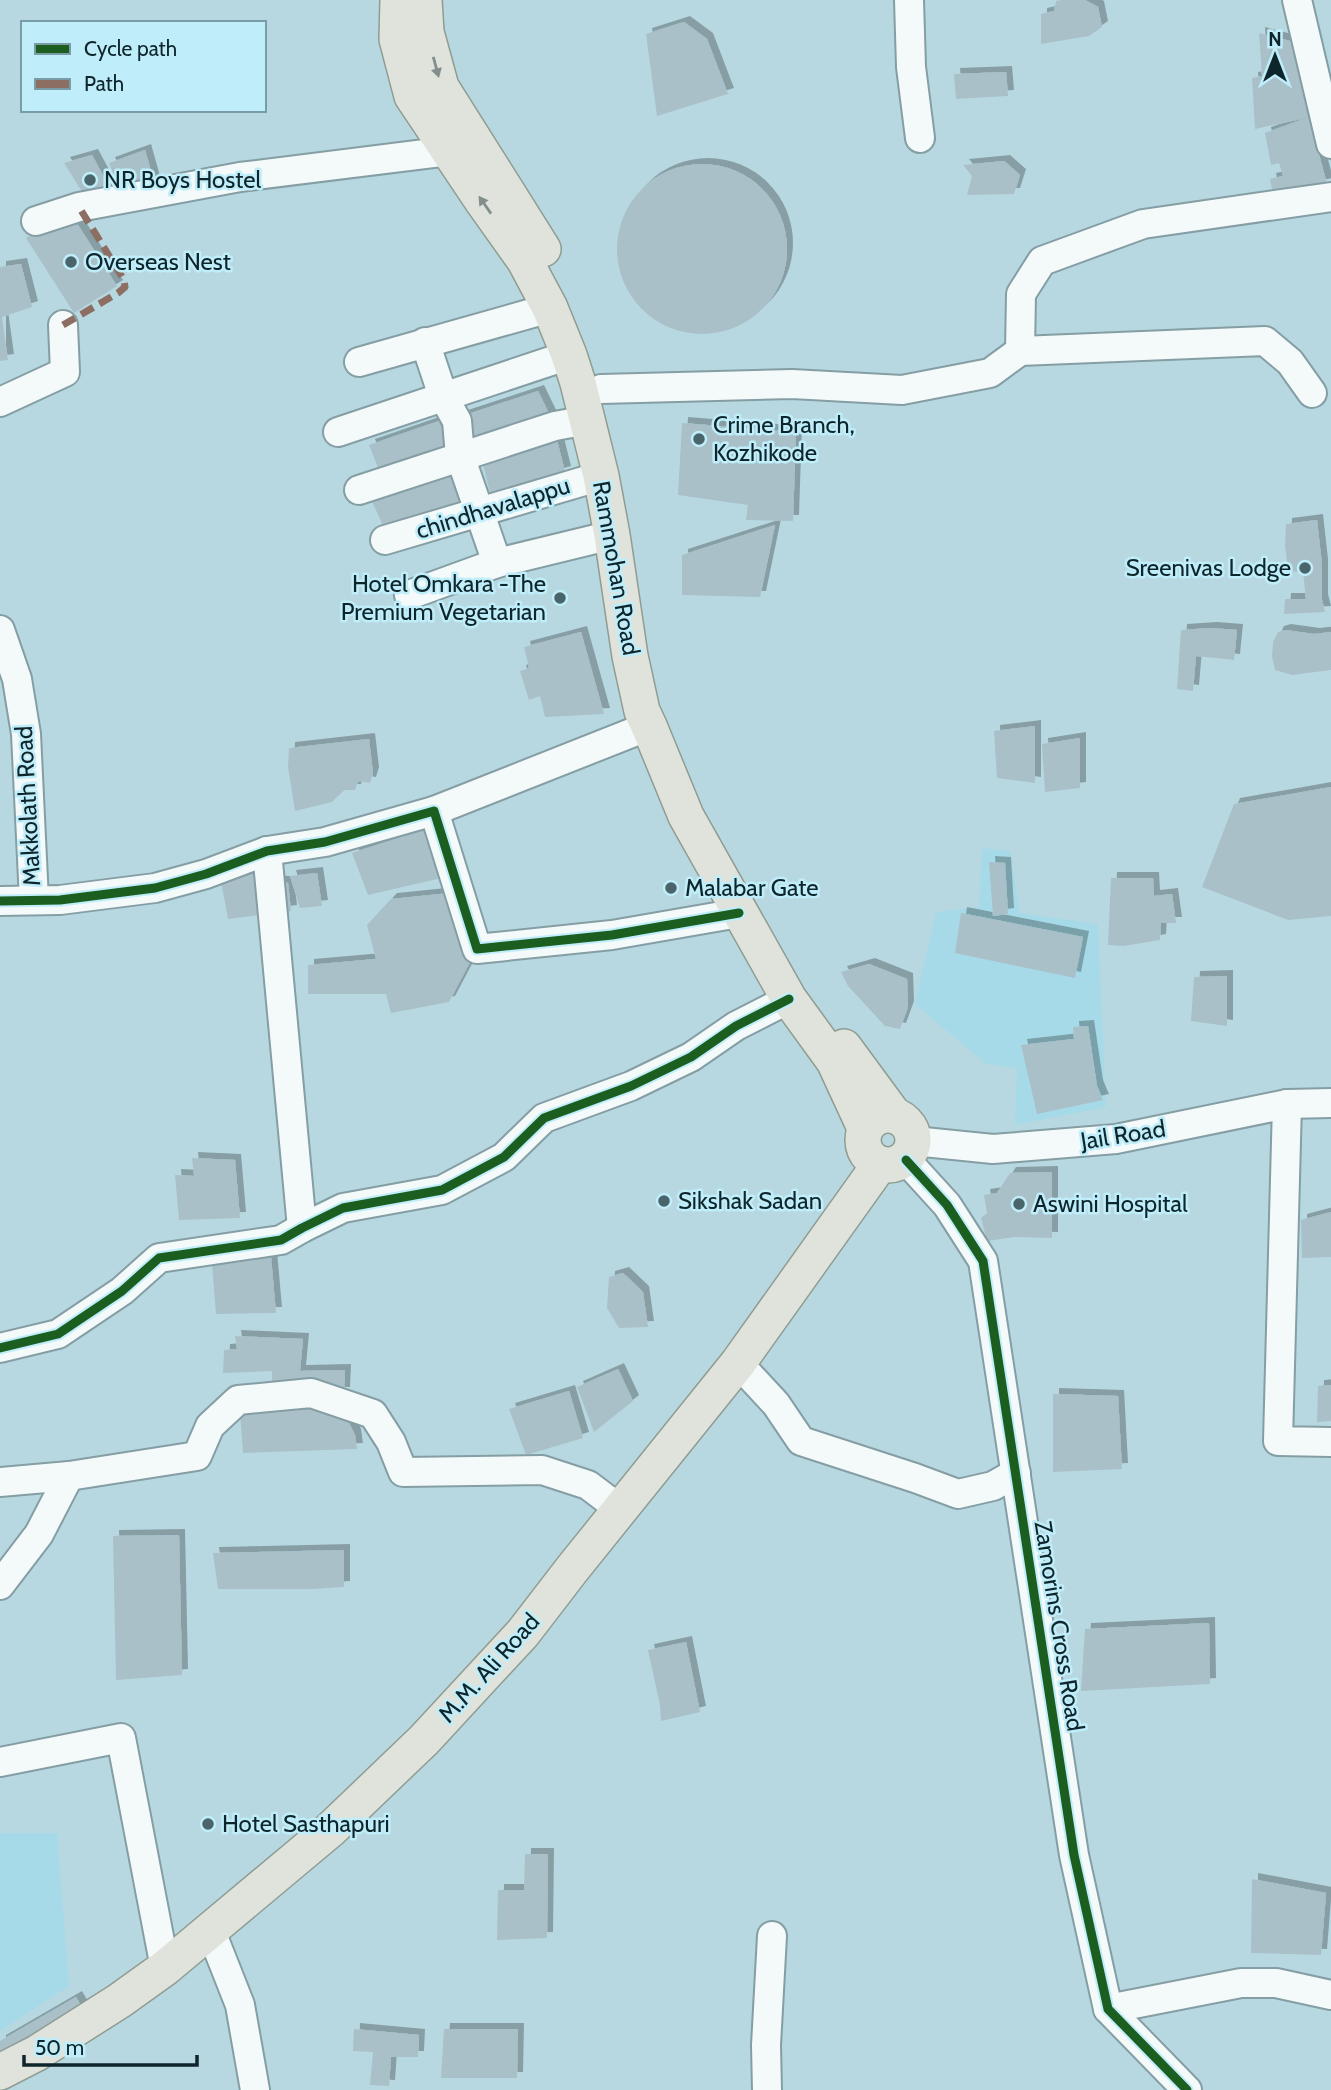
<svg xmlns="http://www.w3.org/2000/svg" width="1331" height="2090" font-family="Cabin,sans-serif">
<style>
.built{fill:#a6dae8}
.building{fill:#a9c0c9;filter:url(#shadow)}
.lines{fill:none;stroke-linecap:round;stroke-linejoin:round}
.minor-casing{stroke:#849ea4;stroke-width:32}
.major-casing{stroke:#8f9c92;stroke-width:38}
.minor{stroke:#f4f9fa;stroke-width:28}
.major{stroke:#e0e3dc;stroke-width:35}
.quiet{stroke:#8d6e63;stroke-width:7;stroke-dasharray:14 7;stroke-linecap:butt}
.cycleway-casing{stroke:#bfedfa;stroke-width:13}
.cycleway{stroke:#1b5e20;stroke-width:9}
.oneway{fill:#828e8c}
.poi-dot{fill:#4a646b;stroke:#bfedfa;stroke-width:2.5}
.labels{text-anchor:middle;stroke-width:5;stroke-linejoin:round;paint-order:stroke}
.poi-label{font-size:24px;fill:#0e252b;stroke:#bfedfa;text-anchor:start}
.street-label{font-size:24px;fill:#0e252b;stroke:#bfedfa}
</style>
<defs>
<filter id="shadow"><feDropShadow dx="6" dy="-6" stdDeviation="0" flood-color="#0004"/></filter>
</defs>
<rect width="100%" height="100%" fill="#b8d8e1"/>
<g class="built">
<path d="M982 848 1010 851 1020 913 1098 924 1106 1107 1015 1125 1017 1068 986 1064 915 1004 936 912 979 907Z"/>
<path d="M0 1833H57L69 1986 0 2031Z"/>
</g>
<g class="building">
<path d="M1061 0H1085L1098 7 1102 27 1089 36 1041 44V14L1054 11 1056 1Z"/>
<path d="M684 22 707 39 728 94 657 116 646 34Z"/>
<path d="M1259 33 1301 44 1315 116 1255 129 1252 78 1262 76Z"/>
<path d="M1006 72 1008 96 956 99 954 74Z"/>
<path d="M1309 117 1327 184 1273 194 1270 179 1283 176 1279 163 1271 165 1265 133Z"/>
<path d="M145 150 154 182 121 191 109 163Z"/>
<path d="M92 155 114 196 89 203 64 163Z"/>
<path d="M1004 161 1020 175 1014 194 967 195 972 176 963 165Z"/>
<circle cx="702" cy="249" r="85"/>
<path d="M69 211 117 286 74 313 26 238Z"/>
<path d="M21 264 32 307 2 317 8 360 0 361V267Z"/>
<path d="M538 391 555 426 471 443 462 416Z"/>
<path d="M439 421 451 453 381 475 369 445Z"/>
<path d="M682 423 796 432 793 521 746 520 748 505 678 495Z"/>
<path d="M557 440 565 472 490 493 483 464Z"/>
<path d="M458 473 468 504 384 528 371 499Z"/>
<path d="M1317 520 1322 565V600L1325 612 1284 614 1285 599H1306L1303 572 1288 571 1285 545 1286 524Z"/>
<path d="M775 525 760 597 682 595V555Z"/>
<path d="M1211 628 1237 630 1234 660 1196 656 1193 691 1177 689 1181 630Z"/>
<path d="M1285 630 1314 634 1331 632V670L1292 675 1275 670 1272 656 1273 642 1278 632Z"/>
<path d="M581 632 604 714 545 717 540 696 529 700 520 671 529 668 524 647Z"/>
<path d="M1035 726V783L997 778 994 731Z"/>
<path d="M1080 738V788L1045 792 1042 744Z"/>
<path d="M369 739 373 773 370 783 358 781 355 790H344L332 802 295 811 288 767 289 748Z"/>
<path d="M1331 787V916L1288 920 1202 887 1234 804Z"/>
<path d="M426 829 446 877 368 895 352 853Z"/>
<path d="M989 862 1005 863 1008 914 993 916Z"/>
<path d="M272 870 276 881 288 883 291 911 228 919 221 881Z"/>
<path d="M317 873 322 906 300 908 290 876Z"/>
<path d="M1111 878H1153L1154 896 1172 894 1176 923H1161L1160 940 1124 946 1108 945Z"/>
<path d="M460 892 477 949 449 1002 391 1013 386 994H308V965L376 959 367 925 391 899Z"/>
<path d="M961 913 1083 937 1075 978 955 953Z"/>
<path d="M869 964 907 979 908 1007 900 1029 885 1026 848 986 841 972Z"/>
<path d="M1227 976V1026L1191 1021 1194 977Z"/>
<path d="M1088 1026 1097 1086 1103 1100 1037 1114 1021 1045 1074 1039 1073 1027Z"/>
<path d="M192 1158 235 1160 240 1218 179 1220 175 1175 194 1176Z"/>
<path d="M1052 1172V1238L1015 1237 987 1241 981 1218 987 1213 984 1195 997 1193 1010 1173Z"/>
<path d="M1331 1212V1257L1302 1258 1301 1220Z"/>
<path d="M271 1257 276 1313 216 1314 212 1265Z"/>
<path d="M623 1273 643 1292 648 1327 619 1328 607 1308 609 1277Z"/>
<path d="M235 1336 303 1339 300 1371 345 1370 344 1393 272 1391V1371L223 1373 224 1350 237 1349Z"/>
<path d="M618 1369 633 1401 594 1432 577 1387Z"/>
<path d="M1331 1385V1421L1317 1422 1318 1386Z"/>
<path d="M569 1391 583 1438 526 1455 509 1409Z"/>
<path d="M1053 1394 1118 1396 1122 1469 1053 1472Z"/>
<path d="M342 1409 355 1435 357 1449 243 1453 240 1411Z"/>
<path d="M179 1535 182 1675 116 1680 113 1536Z"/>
<path d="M344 1550V1587L314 1589H218L213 1553Z"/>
<path d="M1209 1623 1210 1684 1081 1691 1085 1629Z"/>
<path d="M686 1642 700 1712 661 1721 660 1705 648 1650Z"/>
<path d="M525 1854H548L547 1938 497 1940 498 1890H524Z"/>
<path d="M1252 1879 1326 1893 1321 1955 1251 1953Z"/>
<path d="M76 1997 84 2011 0 2062V2041Z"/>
<path d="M354 2029 419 2035 418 2057H391L389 2086 370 2085 373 2052 353 2051Z"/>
<path d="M444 2029H518L517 2078H441Z"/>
</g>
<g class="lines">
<g class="minor-casing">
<g id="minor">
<path d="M909 0 911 67 920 138"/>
<path d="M1297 0 1331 144"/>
<path d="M36 221 79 207 240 177 449 151"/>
<path d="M425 342 443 396 457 421 460 456 497 563"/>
<path d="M1020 351 1265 341 1290 362 1312 393"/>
<path d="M359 362 550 308"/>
<path d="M601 389 792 384 902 390 990 373 1020 351 1021 294 1042 261 1143 224 1331 197"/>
<path d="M0 402 65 372 63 325"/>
<path d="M338 432 569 355"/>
<path d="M359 490 555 426 588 420"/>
<path d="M385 540 601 476"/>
<path d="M409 595 497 563 612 535"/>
<path d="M0 630 17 679 26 734 34 900"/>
<path d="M434 811 649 726"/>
<path d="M267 851 302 1228"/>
<path d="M0 901 60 900 155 888 206 874 267 851 325 842 434 811 477 949 612 935 739 913"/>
<path d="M1287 1104 1278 1441 1331 1442"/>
<path d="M914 1141 993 1149 1116 1139 1287 1104 1331 1103"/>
<path d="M906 1160 947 1205 983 1261 1074 1855 1108 2009 1187 2090"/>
<path d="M0 1348 58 1334 122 1291 159 1258 281 1240 302 1228 343 1208 442 1190 504 1157 544 1118 631 1086 691 1057 736 1026 789 999"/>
<path d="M738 1363 776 1404 801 1441 915 1478 958 1494 993 1486 1016 1473"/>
<path d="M0 1482 69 1476 197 1456 210 1426 238 1400 311 1393 373 1414 391 1442 403 1472 542 1470 588 1485 621 1510"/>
<path d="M0 1585 39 1534 69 1476"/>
<path d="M0 1762 121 1738 165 1968"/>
<path d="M210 1929 240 2005 255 2090"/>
<path d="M1108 2009 1241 1983H1276L1331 1995"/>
<path d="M767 2090 766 2045 772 1936"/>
</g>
</g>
<g class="major-casing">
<g id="major">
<path d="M398 0 397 39 412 96 481 199 525 261 550 308 569 355 578 383 601 476 612 535 630 656 642 711 649 726 686 816 789 999 834 1061 865 1128"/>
<path d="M424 0 426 32 441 87 543 249"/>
<path d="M844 1047 894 1115"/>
<circle cx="888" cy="1140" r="25"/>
<path d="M0 2072 37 2053 119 2001 165 1968 330 1830 424 1740 523 1633 573 1568 738 1363 880 1164"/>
</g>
</g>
<use href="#minor" class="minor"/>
<use href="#major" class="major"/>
<path class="quiet" d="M63 325 118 293 125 287 124 280 79 207"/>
<g class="cycleway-casing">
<g id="cycleway">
<path d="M0 901 60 900 155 888 206 874 267 851 325 842 434 811 477 949 612 935 739 913"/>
<path d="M906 1160 947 1205 983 1261 1074 1855 1108 2009 1187 2090"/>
<path d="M0 1348 58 1334 122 1291 159 1258 281 1240 302 1228 343 1208 442 1190 504 1157 544 1118 631 1086 691 1057 736 1026 789 999"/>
</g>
</g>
<use href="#cycleway" class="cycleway"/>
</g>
<defs><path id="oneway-solid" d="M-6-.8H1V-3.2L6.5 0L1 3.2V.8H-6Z" transform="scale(1.75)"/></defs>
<g class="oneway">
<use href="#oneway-solid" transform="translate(436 67) rotate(75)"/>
<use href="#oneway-solid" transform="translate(485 205) rotate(-125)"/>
</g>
<g class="poi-dot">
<circle cx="90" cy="180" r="7"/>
<circle cx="71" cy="262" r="7"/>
<circle cx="699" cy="439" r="7"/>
<circle cx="1305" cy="568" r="7"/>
<circle cx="560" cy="598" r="7"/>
<circle cx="671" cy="888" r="7"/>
<circle cx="664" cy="1201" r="7"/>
<circle cx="1019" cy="1204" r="7"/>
<circle cx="208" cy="1824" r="7"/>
</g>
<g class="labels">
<g class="poi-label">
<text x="104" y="188">NR Boys Hostel</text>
<text x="85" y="270">Overseas Nest</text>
<text x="713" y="433">Crime Branch,<tspan x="713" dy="28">Kozhikode</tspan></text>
<text x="1291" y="576" text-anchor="end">Sreenivas Lodge</text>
<text x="546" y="592" text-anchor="end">Hotel Omkara -The<tspan x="546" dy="28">Premium Vegetarian</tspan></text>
<text x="685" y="896">Malabar Gate</text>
<text x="678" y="1209">Sikshak Sadan</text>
<text x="1033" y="1212">Aswini Hospital</text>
<text x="222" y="1832">Hotel Sasthapuri</text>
</g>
<g class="street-label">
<text transform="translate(493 508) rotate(-17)" y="8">chindhavalappu</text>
<text transform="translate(616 568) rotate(80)" y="8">Rammohan Road</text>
<text transform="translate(28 806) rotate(-93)" y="8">Makkolath Road</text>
<text transform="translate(1123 1135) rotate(-9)" y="8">Jail Road</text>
<text transform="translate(1059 1626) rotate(81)" y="8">Zamorins Cross Road</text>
<text transform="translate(489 1668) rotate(-48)" y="8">M.M. Ali Road</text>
</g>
</g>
<rect x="21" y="21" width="245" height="91" fill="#bfedfa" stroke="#789da7" stroke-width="2"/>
<rect x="35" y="44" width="35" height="10" fill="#1b5e20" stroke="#789da7" stroke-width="2"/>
<text x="84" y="56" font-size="21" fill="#0e252b">Cycle path</text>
<rect x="35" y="79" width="35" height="10" fill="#8d6e63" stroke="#789da7" stroke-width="2"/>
<text x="84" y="91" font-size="21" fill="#0e252b">Path</text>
<g transform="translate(1275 56)" stroke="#bfedfa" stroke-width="5" paint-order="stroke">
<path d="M0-5L12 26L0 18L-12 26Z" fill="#0e252b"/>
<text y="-10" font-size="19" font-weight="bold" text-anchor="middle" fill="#0e252b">N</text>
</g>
<path d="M24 2055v10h173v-10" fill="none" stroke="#0e252b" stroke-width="3.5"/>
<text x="35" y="2055" font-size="21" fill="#0e252b" stroke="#bfedfa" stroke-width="5" paint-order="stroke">50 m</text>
</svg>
